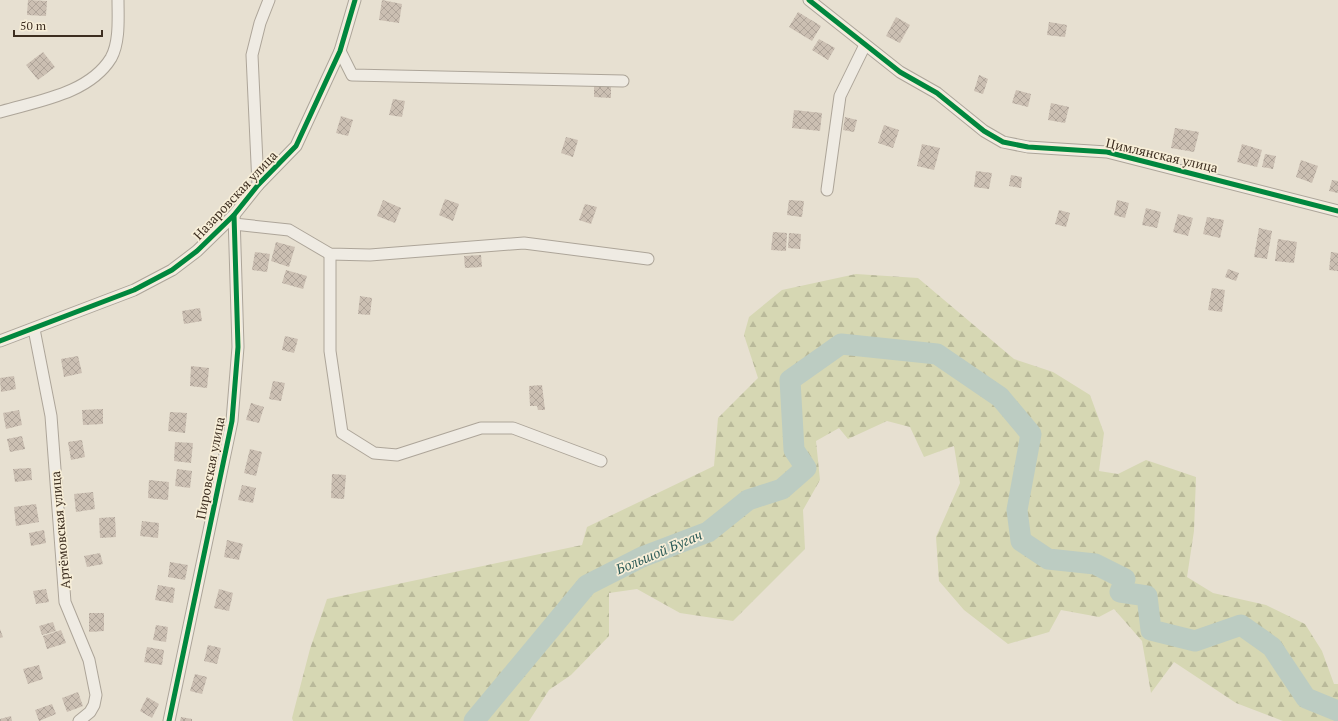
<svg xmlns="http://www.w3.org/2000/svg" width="1338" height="721" font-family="'PT Serif',serif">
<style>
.forest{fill:url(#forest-firs)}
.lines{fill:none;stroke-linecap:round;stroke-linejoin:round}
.river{stroke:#bcccc2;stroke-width:21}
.building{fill:url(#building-cross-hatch)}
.minor-casing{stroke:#ada599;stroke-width:13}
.minor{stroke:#efebe3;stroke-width:11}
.cycleway-casing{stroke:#f7eed8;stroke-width:8}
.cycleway{stroke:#00873e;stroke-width:5}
.labels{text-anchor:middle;stroke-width:3.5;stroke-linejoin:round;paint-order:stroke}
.street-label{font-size:13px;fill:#3d2e20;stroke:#f7eed8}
.water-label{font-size:14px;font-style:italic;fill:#2f5d5a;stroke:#f7eed8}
</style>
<defs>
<pattern id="forest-firs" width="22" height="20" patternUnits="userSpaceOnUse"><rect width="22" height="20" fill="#d6d7b3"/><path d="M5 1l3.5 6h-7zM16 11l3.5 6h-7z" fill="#b9b99a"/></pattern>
<pattern id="building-cross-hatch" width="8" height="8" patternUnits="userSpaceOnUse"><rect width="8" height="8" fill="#cbbfb2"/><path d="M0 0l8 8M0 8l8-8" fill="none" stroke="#afa499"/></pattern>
</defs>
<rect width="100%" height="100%" fill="#e7e0d1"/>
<path class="forest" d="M856 274 918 278 1014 359 1053 372 1090 395 1104 433 1099 471 1118 474 1146 460 1196 477 1194 531 1187 577 1213 593 1266 605 1305 624 1322 651 1334 684H1338V721H1283L1236 703 1174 662 1151 693 1142 641 1114 609 1099 617 1061 610 1049 632 1008 644 964 610 939 581 936 537 960 483 954 446 924 457 910 427 887 421 848 439 839 428 816 441 820 480 803 510 805 549 733 621 680 613 637 589 609 593V636L571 675 549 690 529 721H293L292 718 310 649 327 599 582 545 587 527 714 466 718 418 758 378 744 335 749 317 782 290Z"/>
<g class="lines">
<path class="river" d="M474 721 587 585 642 557 708 532 748 500 782 489 806 468 794 450 790 380 841 344 937 354 1000 397 1031 434 1017 510 1021 541 1048 559 1095 564 1125 579 1120 592 1147 596 1151 630 1195 641 1241 625 1272 647 1306 698 1338 711"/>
</g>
<g class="building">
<path d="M28 0 47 1 46 16 27 15Z"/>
<path d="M382 0 402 4 399 23 379 20Z"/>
<path d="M798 12 821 26 812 41 789 27Z"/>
<path d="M896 17 910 25 900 43 886 36Z"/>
<path d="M1049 22 1067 25 1065 37 1047 35Z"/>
<path d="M819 39 835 48 828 60 812 50Z"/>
<path d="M43 52 55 67 38 80 26 65Z"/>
<path d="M979 75 988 79 983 94 974 91Z"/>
<path d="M594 84 611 86V98L594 97Z"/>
<path d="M1016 90 1031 94 1028 107 1012 103Z"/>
<path d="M393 99 405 101 402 117 389 115Z"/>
<path d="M1051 103 1069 107 1065 123 1048 120Z"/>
<path d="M794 110 822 113 820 131 792 128Z"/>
<path d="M341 116 353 120 348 136 336 133Z"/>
<path d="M845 117 857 120 854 132 843 130Z"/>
<path d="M884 125 899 130 893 148 878 143Z"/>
<path d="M1175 128 1199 132 1194 152 1171 148Z"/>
<path d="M566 137 578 140 573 157 561 153Z"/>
<path d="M922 144 940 148 934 170 917 166Z"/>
<path d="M1242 144 1262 150 1257 167 1237 162Z"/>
<path d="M1265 154 1276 156 1273 169 1262 167Z"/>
<path d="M1301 160 1318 166 1312 183 1296 177Z"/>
<path d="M976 171 992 173 989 189 974 187Z"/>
<path d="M1011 175 1022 177 1021 188 1009 186Z"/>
<path d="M1332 180 1338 181V193L1329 191Z"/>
<path d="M445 199 459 204 453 221 439 215Z"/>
<path d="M383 200 401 208 395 223 377 216Z"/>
<path d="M789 200 804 201 802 217 787 215Z"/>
<path d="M1117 200 1129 203 1125 218 1114 215Z"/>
<path d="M585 204 597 207 591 224 579 220Z"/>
<path d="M1146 208 1161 212 1157 228 1142 225Z"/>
<path d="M1059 210 1070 213 1066 227 1055 224Z"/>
<path d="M1178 214 1193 218 1188 236 1173 232Z"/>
<path d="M1207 217 1224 220 1220 238 1203 234Z"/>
<path d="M1259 228 1272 231 1267 259 1254 257Z"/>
<path d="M773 232 787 233 786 251 771 250Z"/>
<path d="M789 233 801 234 800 249 788 248Z"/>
<path d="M1278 239 1297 242 1294 263 1275 261Z"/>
<path d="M276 242 295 247 289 267 271 261Z"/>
<path d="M255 252 270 254 267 272 252 270Z"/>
<path d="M1331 252 1338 253V271L1329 270Z"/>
<path d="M481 255 482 267 465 268 464 256Z"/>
<path d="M1228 269 1239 273 1236 281 1225 277Z"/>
<path d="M286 270 307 276 303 289 282 283Z"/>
<path d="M1212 288 1225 290 1222 312 1208 310Z"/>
<path d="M360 296 372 298 370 315 358 314Z"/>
<path d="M200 308 202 321 184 324 182 311Z"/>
<path d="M285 336 298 339 294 353 282 350Z"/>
<path d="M78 356 82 373 64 377 61 359Z"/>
<path d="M191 366 209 368 207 388 190 386Z"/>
<path d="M14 376 16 389 1 392 0 378Z"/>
<path d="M273 381 285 383 281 401 269 399Z"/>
<path d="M542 385 545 410H538L537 406H530L529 386Z"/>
<path d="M251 403 264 407 259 423 246 420Z"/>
<path d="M103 409V424L83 425 82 410Z"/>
<path d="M19 410 22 425 6 429 3 413Z"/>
<path d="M170 412 187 413 185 433 168 431Z"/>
<path d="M22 436 25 449 10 452 7 439Z"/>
<path d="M82 440 85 457 71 460 68 442Z"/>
<path d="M175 442 193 443 191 463 174 461Z"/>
<path d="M250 449 262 452 256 476 244 473Z"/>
<path d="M31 468 32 480 15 482 13 469Z"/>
<path d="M177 469 192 471 190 488 175 486Z"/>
<path d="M332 474 346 475 344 499 331 498Z"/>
<path d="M149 480 169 482 168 500 148 498Z"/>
<path d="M242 485 256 488 253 503 238 500Z"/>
<path d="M93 492 95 509 76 512 74 494Z"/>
<path d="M36 504 39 522 16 526 14 507Z"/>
<path d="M115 517 116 537 100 538 99 518Z"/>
<path d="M142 521 159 523 158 538 140 536Z"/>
<path d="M44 530 46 543 31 546 29 533Z"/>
<path d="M227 540 243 544 239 560 224 557Z"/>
<path d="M100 553 103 564 87 567 84 556Z"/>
<path d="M170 562 188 565 185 580 168 577Z"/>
<path d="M158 585 175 588 173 603 155 600Z"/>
<path d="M46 589 49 602 36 604 33 591Z"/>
<path d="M219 589 233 593 229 611 214 608Z"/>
<path d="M89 613H104V631L89 632Z"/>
<path d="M53 622 56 631 42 635 39 626Z"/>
<path d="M156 625 168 627 166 642 153 640Z"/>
<path d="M0 629 3 637 0 638Z"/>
<path d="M61 630 66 643 47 649 43 636Z"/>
<path d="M208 645 221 648 217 664 204 661Z"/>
<path d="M147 647 164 650 162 665 144 662Z"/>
<path d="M39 665 43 679 28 684 23 669Z"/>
<path d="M195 674 207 677 202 694 190 691Z"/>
<path d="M78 692 83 706 67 712 62 698Z"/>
<path d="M147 697 159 704 152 718 140 711Z"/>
<path d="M52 704 56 714 39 721 35 710Z"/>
<path d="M11 716 12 721H0V719Z"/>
<path d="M181 717 192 719V721H180Z"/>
</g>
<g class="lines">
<g class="minor-casing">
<g id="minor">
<path d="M809 0 900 72 937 93 984 131 1003 142 1028 147 1107 152 1338 211"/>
<path d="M340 51 352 75 623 81"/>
<path d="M0 112C37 101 89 94 111 58 120 42 118 17 118 0"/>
<path d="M258 185 252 55 260 23 269 0"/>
<path d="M827 190 840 96 865 45"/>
<path d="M234 224 289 230 330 254 370 255 524 243 648 259"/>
<path d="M330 254V351L342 433 374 453 397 455 481 428H513L601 461"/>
<path d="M34 329 51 416 65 602 89 660 96 695 94 705 90 712 79 721"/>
<path d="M0 341 134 290 172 270 197 251 234 215 258 185 296 146 340 51 355 0"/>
<path d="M169 721 232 421 238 347 234 215"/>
</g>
</g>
<use href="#minor" class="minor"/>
<g class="cycleway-casing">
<g id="cycleway">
<path d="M809 0 900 72 937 93 984 131 1003 142 1028 147 1107 152 1338 211"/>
<path d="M0 341 134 290 172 270 197 251 234 215 258 185 296 146 340 51 355 0"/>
<path d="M169 721 232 421 238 347 234 215"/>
</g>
</g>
<use href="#cycleway" class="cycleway"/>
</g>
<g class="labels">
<g class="street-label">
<text transform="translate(1162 155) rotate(13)" y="5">Цимлянская улица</text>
<text transform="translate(235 195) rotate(-47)" y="5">Назаровская улица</text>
<text transform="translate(210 468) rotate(-79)" y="5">Пировская улица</text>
<text transform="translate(60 530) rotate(-95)" y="5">Артёмовская улица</text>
</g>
<g class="water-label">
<text transform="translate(659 552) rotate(-23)" y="5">Большой Бугач</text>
</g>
</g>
<path d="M14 30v6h88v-6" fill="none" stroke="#3d2e20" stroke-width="2"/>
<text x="20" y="30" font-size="12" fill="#3d2e20" stroke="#f7eed8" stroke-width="3" paint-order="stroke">50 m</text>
</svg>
